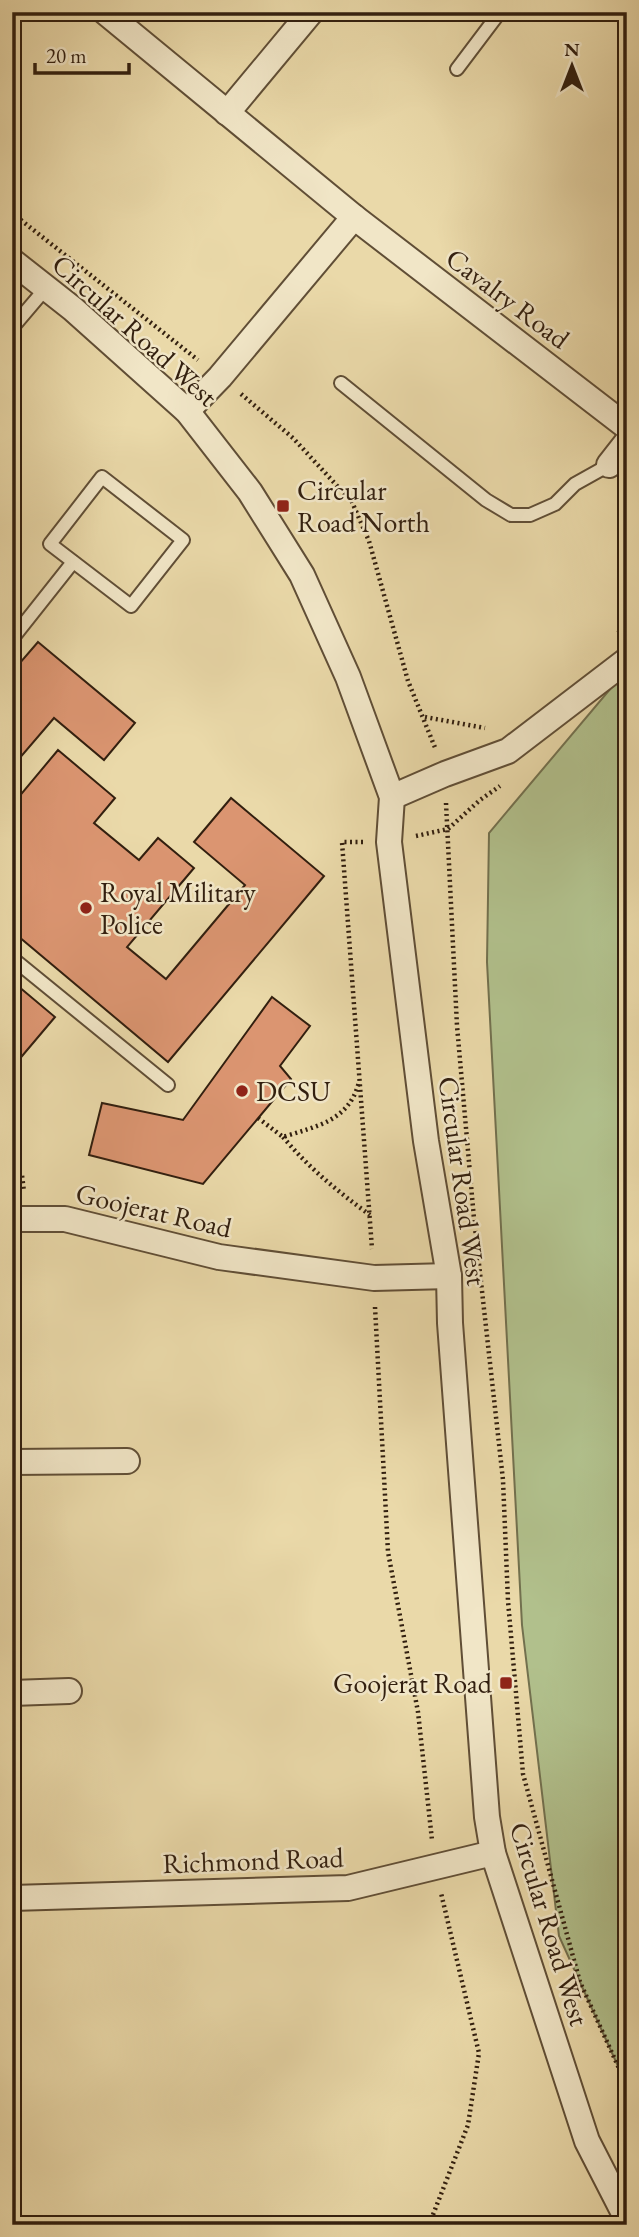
<svg xmlns="http://www.w3.org/2000/svg" width="639" height="2237" font-family="'EB Garamond',serif">
<style>
.green{fill:#b1c08c;stroke:#72704e;stroke-width:2}
.building{fill:#db9571;stroke:#321f0f;stroke-width:2}
.lines{fill:none;stroke-linecap:round;stroke-linejoin:round}
.service-casing{stroke:#604e36;stroke-width:16}
.minor-casing{stroke:#604e36;stroke-width:28}
.path{stroke:#321f0f;stroke-width:4.5;stroke-dasharray:2 3.5;stroke-linecap:butt}
.service{stroke:#f1e6c7;stroke-width:12}
.minor{stroke:#f1e6c7;stroke-width:24}
.poi-dot{fill:#8f2418;stroke:#f1e6c7;stroke-width:2.5}
.labels{text-anchor:middle;stroke-width:5;stroke-linejoin:round;paint-order:stroke}
.street-label{font-size:28px;fill:#321f0f;stroke:#f1e6c7}
.poi-label{font-size:28px;fill:#321f0f;stroke:#f1e6c7;text-anchor:start}
</style>
<rect width="100%" height="100%" fill="#ead9a9"/>
<filter id="stains"><feTurbulence type="fractalNoise" baseFrequency=".00286" numOctaves="4"/><feColorMatrix values="0 0 0 0 .2 0 0 0 0 .09 0 0 0 0 .02 0 0 0 .5 -.17"/></filter>
<radialGradient id="worn" r=".72"><stop offset=".6" stop-color="#630" stop-opacity="0"/><stop offset="1" stop-color="#630" stop-opacity=".3"/></radialGradient>
<path class="green" d="M627 669V2086L559 1936 522 1625 487 962 489 833Z"/>
<g class="building">
<path d="M38 642 135 723 104 760 54 718 12 767V672Z"/>
<path d="M58 750 115 798 94 823 139 860 158 838 194 868 127 947 166 979 245 885 194 842 231 798 324 876 168 1062 12 931V805Z"/>
<path d="M12 981 55 1017 12 1068Z"/>
<path d="M272 997 310 1026 280 1066 291 1079 203 1184 89 1155 102 1103 183 1120Z"/>
</g>
<g class="lines">
<g class="service-casing">
<g id="service">
<path d="M457 69 500 12"/>
<path d="M12 328 46 288"/>
<path d="M341 383 486 500 511 515H530L555 504 575 484 609 465"/>
<path d="M102 477 183 540 131 606 50 544Z"/>
<path d="M12 639 73 562"/>
<path d="M12 958 168 1085"/>
</g>
</g>
<g class="minor-casing">
<g id="minor">
<path d="M105 12 354 217 627 427"/>
<path d="M227 113 311 12"/>
<path d="M12 261 73 309 187 411 250 492 302 575 348 677 392 797 389 842 426 1141 449 1276 450 1323 487 1817 493 1853 587 2141 627 2219"/>
<path d="M187 411 220 377 354 217"/>
<path d="M609 465 627 442"/>
<path d="M392 797 445 774 508 751 627 660"/>
<path d="M12 1219H65L219 1257 374 1278 449 1276"/>
<path d="M12 1462 127 1461"/>
<path d="M12 1693 69 1691"/>
<path d="M12 1898 348 1888 493 1853"/>
</g>
</g>
<g class="path">
<path d="M12 213 198 360"/>
<path d="M241 394 293 438 352 502 369 541 408 681 436 750"/>
<path d="M618 633 627 625"/>
<path d="M425 717 485 728"/>
<path d="M446 803 457 1026 474 1219 503 1480 508 1601 523 1774 580 1982 627 2086"/>
<path d="M416 836 448 829 480 800 500 786"/>
<path d="M363 842H342L372 1249"/>
<path d="M258 1118 283 1137C317 1126 349 1121 359 1082"/>
<path d="M283 1137C309 1168 337 1191 370 1215"/>
<path d="M12 1173 22 1175 24 1192"/>
<path d="M375 1307 388 1552 418 1712 432 1840"/>
<path d="M429 2225 468 2125 479 2053 441 1893"/>
<path d="M575 2225 598 2221"/>
</g>
<use href="#service" class="service"/>
<use href="#minor" class="minor"/>
</g>
<g class="poi-dot">
<rect x="276" y="499" width="14" height="14" rx="3.5"/>
<circle cx="86" cy="908" r="7"/>
<circle cx="242" cy="1091" r="7"/>
<rect x="499" y="1676" width="14" height="14" rx="3.5"/>
</g>
<g class="labels">
<g class="street-label">
<text transform="translate(508 298) rotate(37)" y="10">Cavalry Road</text>
<text transform="translate(135 330) rotate(42)" y="10">Circular Road West</text>
<text transform="translate(463 1181) rotate(82)" y="10">Circular Road West</text>
<text transform="translate(154 1210) rotate(13)" y="10">Goojerat Road</text>
<text transform="translate(253 1860) rotate(-2)" y="10">Richmond Road</text>
<text transform="translate(550 1924) rotate(73)" y="10">Circular Road West</text>
</g>
<g class="poi-label">
<text x="297" y="500">Circular<tspan x="297" dy="32">Road North</tspan></text>
<text x="100" y="902">Royal Military<tspan x="100" dy="32">Police</tspan></text>
<text x="256" y="1101">DCSU</text>
<text x="492" y="1693" text-anchor="end">Goojerat Road</text>
</g>
</g>
<rect width="639" height="2237" fill="none" stroke="#ead9a9" stroke-width="42"/>
<rect x="14" y="14" width="611" height="2209" fill="none" stroke="#321f0f" stroke-width="3.5"/>
<rect x="21" y="21" width="597" height="2195" fill="none" stroke="#321f0f" stroke-width="2"/>
<g transform="translate(572 66)" stroke="#f1e6c7" stroke-width="5" paint-order="stroke">
<path d="M0-5L12 26L0 18L-12 26Z" fill="#321f0f"/>
<text y="-10" font-size="19" font-weight="bold" text-anchor="middle" fill="#321f0f">N</text>
</g>
<path d="M35 63v10h94v-10" fill="none" stroke="#321f0f" stroke-width="3.5"/>
<text x="46" y="63" font-size="21" fill="#321f0f" stroke="#f1e6c7" stroke-width="5" paint-order="stroke">20 m</text>
<rect width="100%" height="100%" filter="url(#stains)"/>
<rect width="100%" height="100%" fill="url(#worn)"/>
</svg>
